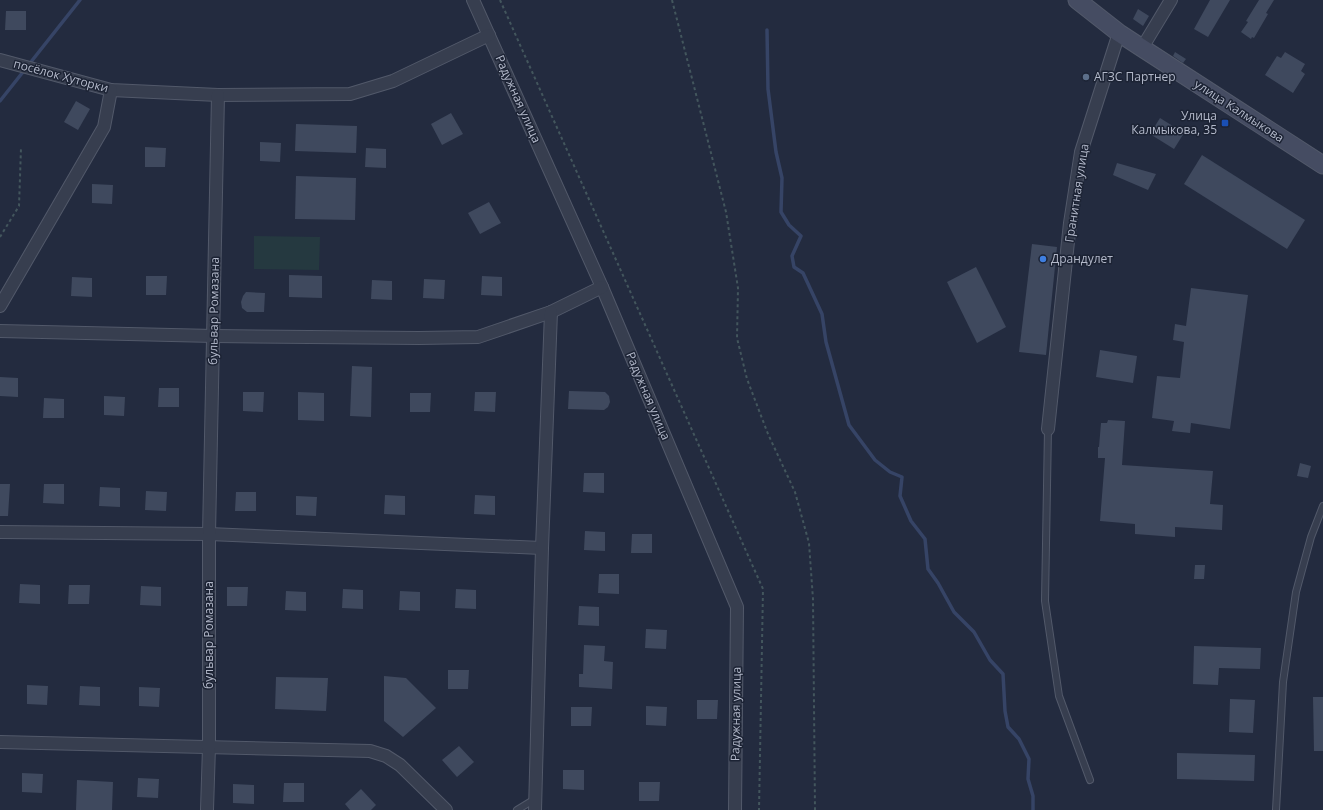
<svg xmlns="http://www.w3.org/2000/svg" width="1323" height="810" font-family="'Open Sans',sans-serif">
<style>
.green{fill:#253940}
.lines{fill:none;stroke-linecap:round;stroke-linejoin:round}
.stream{stroke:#364466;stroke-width:3.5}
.building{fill:#3f495e}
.service-casing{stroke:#52596a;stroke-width:8}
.minor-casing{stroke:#52596a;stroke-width:14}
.secondary-casing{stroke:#52596a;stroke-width:19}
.path{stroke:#43565d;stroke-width:2;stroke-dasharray:3 3;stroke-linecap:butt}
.service{stroke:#373e4f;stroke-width:6}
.minor{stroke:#373e4f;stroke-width:12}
.secondary{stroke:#454c62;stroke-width:17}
.service-dot{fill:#5c6f8a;stroke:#1c2334;stroke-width:1.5}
.transit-dot{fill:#1a4fb4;stroke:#1c2334;stroke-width:1.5}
.shop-dot{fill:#3f7fe0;stroke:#1c2334;stroke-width:1.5}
.labels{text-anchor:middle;stroke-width:3;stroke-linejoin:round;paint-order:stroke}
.street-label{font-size:12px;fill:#b3b9ca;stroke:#1c2334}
.poi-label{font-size:12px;fill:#b3b9ca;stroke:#1c2334;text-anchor:start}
</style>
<rect width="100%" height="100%" fill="#232b3f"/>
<path class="green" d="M254 236 320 237 319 270 254 269Z"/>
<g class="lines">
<g class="stream">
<path d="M767 30 768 89 776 152 782 178 781 212 789 225 801 236 792 256 794 267 803 273 822 314 826 342 849 425 875 460 890 472 902 477 900 496 911 521 925 539 928 569 938 583 954 612 974 632 990 660 1003 674 1005 711 1008 727 1019 739 1029 759 1028 779 1033 796V810"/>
<path d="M0 101 80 0"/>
</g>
</g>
<g class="building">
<path d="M1210 0H1230L1208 37 1194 29Z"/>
<path d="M1259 0H1274L1266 13 1268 14 1254 38 1252 37 1251 39 1241 32 1248 22 1246 21Z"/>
<path d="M1138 9 1149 16 1143 26 1133 19Z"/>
<path d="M6 11H26V30H5Z"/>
<path d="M1175 52 1186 59 1183 63 1173 56Z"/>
<path d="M1285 52 1305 64 1301 71 1305 74 1293 93 1265 75 1277 56 1281 58Z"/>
<path d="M76 101 90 109 78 130 64 122Z"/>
<path d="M451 113 463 134 442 145 431 124Z"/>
<path d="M1160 118 1184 133 1174 149 1150 134Z"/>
<path d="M296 124 357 126 356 153 295 151Z"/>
<path d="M260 142 281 143 280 162 260 161Z"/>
<path d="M145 147 166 148 165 167H145Z"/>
<path d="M366 148 386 149V168L365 167Z"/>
<path d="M1202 155 1305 220 1287 249 1184 184Z"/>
<path d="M1117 163 1156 174 1148 190 1113 175Z"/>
<path d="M296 176 356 178 355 220 295 219Z"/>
<path d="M92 184 113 185 112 204 92 203Z"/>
<path d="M489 202 501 223 480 234 468 213Z"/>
<path d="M1032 244 1057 247 1046 355 1019 352Z"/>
<path d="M976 267 1006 327 977 343 947 282Z"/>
<path d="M289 275 322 276V298L289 297Z"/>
<path d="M146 276H167L166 295H146Z"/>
<path d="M482 276 502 277V296L481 295Z"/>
<path d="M72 277 92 278V297L71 296Z"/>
<path d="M424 279 445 280 444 299 423 298Z"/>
<path d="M372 280 392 281V300L371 299Z"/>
<path d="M1191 288 1248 295 1230 429 1191 423 1190 433 1172 431 1174 421 1152 418 1157 376 1180 378 1184 342 1173 340 1175 324 1186 326Z"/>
<path d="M246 292 265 293 264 312H247L242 308 241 302 243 296Z"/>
<path d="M1100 350 1137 356 1133 383 1096 377Z"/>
<path d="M352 366 372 367 371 417 350 416Z"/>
<path d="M0 377 18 378V397L0 396Z"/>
<path d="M159 388H179V407H158Z"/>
<path d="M569 391 605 392 609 396 610 402 608 407 604 410 568 409Z"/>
<path d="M243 392H264L263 412 243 411Z"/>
<path d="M298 392 324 393V421L298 420Z"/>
<path d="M475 392H496L495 412 474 411Z"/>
<path d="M410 393H431L430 412H410Z"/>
<path d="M104 396 125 397 124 416 104 415Z"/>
<path d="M44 398 64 399V418H43Z"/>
<path d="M1108 420 1125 421 1122 465 1213 471 1210 504 1223 505 1222 530 1175 527V537L1135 534V524L1100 521 1105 458H1098V447H1099L1101 423H1107Z"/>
<path d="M1300 463 1311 466 1308 478 1297 476Z"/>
<path d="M584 473H604V493L583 492Z"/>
<path d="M0 484H10L8 516H0Z"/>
<path d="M44 484H64V504L43 503Z"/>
<path d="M100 487 120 488V507L99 506Z"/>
<path d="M146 491 167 492 166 511 145 510Z"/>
<path d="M236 492H256V511H235Z"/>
<path d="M385 495 405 496V515L384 514Z"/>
<path d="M475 495 495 496V515L474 514Z"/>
<path d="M296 496 317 497 316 516 296 515Z"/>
<path d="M585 531 605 532V551L584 550Z"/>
<path d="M632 534H652V553H631Z"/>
<path d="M1195 565H1205L1204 579H1194Z"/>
<path d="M599 574H619V594L598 593Z"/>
<path d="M20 584 40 585V604L19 603Z"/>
<path d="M69 585H90L89 604H68Z"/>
<path d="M141 586 161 587V606L140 605Z"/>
<path d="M227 587H248L247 606H227Z"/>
<path d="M343 589 363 590V609L342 608Z"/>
<path d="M456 589 476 590V609L455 608Z"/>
<path d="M286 591 306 592V611L285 610Z"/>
<path d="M400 591 420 592V611L399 610Z"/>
<path d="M579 606 599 607V626L578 625Z"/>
<path d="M646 629 667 630 666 649 645 648Z"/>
<path d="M584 645 605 646 604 661 613 662 612 689 579 687V674H583Z"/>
<path d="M1194 646 1261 648 1260 669 1219 668 1218 685 1193 684Z"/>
<path d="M448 670H469L468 689H448Z"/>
<path d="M384 676 406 678 436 708 403 737 384 721Z"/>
<path d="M276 677 328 678 326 711 275 709Z"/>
<path d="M27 685 48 686 47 705 27 704Z"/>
<path d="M80 686 100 687V706L79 705Z"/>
<path d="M139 687 160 688 159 707 139 706Z"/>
<path d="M1313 697H1323V751H1314Z"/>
<path d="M1230 699 1255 700 1253 733 1229 732Z"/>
<path d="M697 700H718L717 719H697Z"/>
<path d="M646 706 667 707 666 726 646 725Z"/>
<path d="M571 707H592L591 726H571Z"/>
<path d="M459 746 474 762 457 777 442 760Z"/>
<path d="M1177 753 1255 755 1254 781 1177 779Z"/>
<path d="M563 770H584V790L563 789Z"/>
<path d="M22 773 43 774 42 793 22 792Z"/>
<path d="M138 778 159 779 158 798 137 797Z"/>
<path d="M77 780 113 782 112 810H76Z"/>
<path d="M639 782H660L659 801H639Z"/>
<path d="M284 783H304V802H283Z"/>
<path d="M233 784 254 785V804L233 803Z"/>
<path d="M361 789 376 805 371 810H350L345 804Z"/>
</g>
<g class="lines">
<g class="service-casing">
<g id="service">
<path d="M1048 429 1045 601 1059 696 1090 780"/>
<path d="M517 810 535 799"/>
<path d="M1276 810 1283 682 1296 592 1311 537 1323 506"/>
</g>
</g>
<g class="minor-casing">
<g id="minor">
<path d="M473 0 602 287 737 607 735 810"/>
<path d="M1142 48 1171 0"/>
<path d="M0 60 111 90 218 95 350 94 393 81 489 35"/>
<path d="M0 306 104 127 111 90"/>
<path d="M0 331 214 336 419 338 478 337 551 312 602 287"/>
<path d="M1048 429 1070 223 1081 152 1119 33"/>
<path d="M0 532 209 534 542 548"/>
<path d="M0 742 370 751 386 756 400 765 446 810"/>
<path d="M207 810 209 747V534L218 95"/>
<path d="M535 810 542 548 551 312"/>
</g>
</g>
<g class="secondary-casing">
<path id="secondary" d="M1077 0 1119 33 1142 48 1323 165"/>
</g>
<g class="path">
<path d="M500 0 763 589 759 810"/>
<path d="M672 0 726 212 738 288 737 338 747 379 768 434 795 492 809 543 813 599 815 810"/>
<path d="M0 237 19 206 21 148"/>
</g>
<use href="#service" class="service"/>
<use href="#minor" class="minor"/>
<use href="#secondary" class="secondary"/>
</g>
<circle class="service-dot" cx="1086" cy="77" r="4"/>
<rect class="transit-dot" x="1221" y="119" width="8" height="8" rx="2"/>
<circle class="shop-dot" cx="1043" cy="259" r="4"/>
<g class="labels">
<g class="street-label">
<text transform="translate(61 76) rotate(15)" y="4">посёлок Хуторки</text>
<text transform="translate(518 99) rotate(66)" y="4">Радужная улица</text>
<text transform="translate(1239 111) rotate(33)" y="4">улица Калмыкова</text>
<text transform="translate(1077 193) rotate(-81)" y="4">Гранитная улица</text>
<text transform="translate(214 311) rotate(-89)" y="4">бульвар Ромазана</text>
<text transform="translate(648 396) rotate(67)" y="4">Радужная улица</text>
<text transform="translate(209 635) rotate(-90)" y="4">бульвар Ромазана</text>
<text transform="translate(736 714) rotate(-89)" y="4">Радужная улица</text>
</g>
<g class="poi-label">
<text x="1094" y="81">АГЗС Партнер</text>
<text x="1217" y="120" text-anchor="end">Улица<tspan x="1217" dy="14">Калмыкова, 35</tspan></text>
<text x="1051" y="263">Драндулет</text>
</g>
</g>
</svg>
